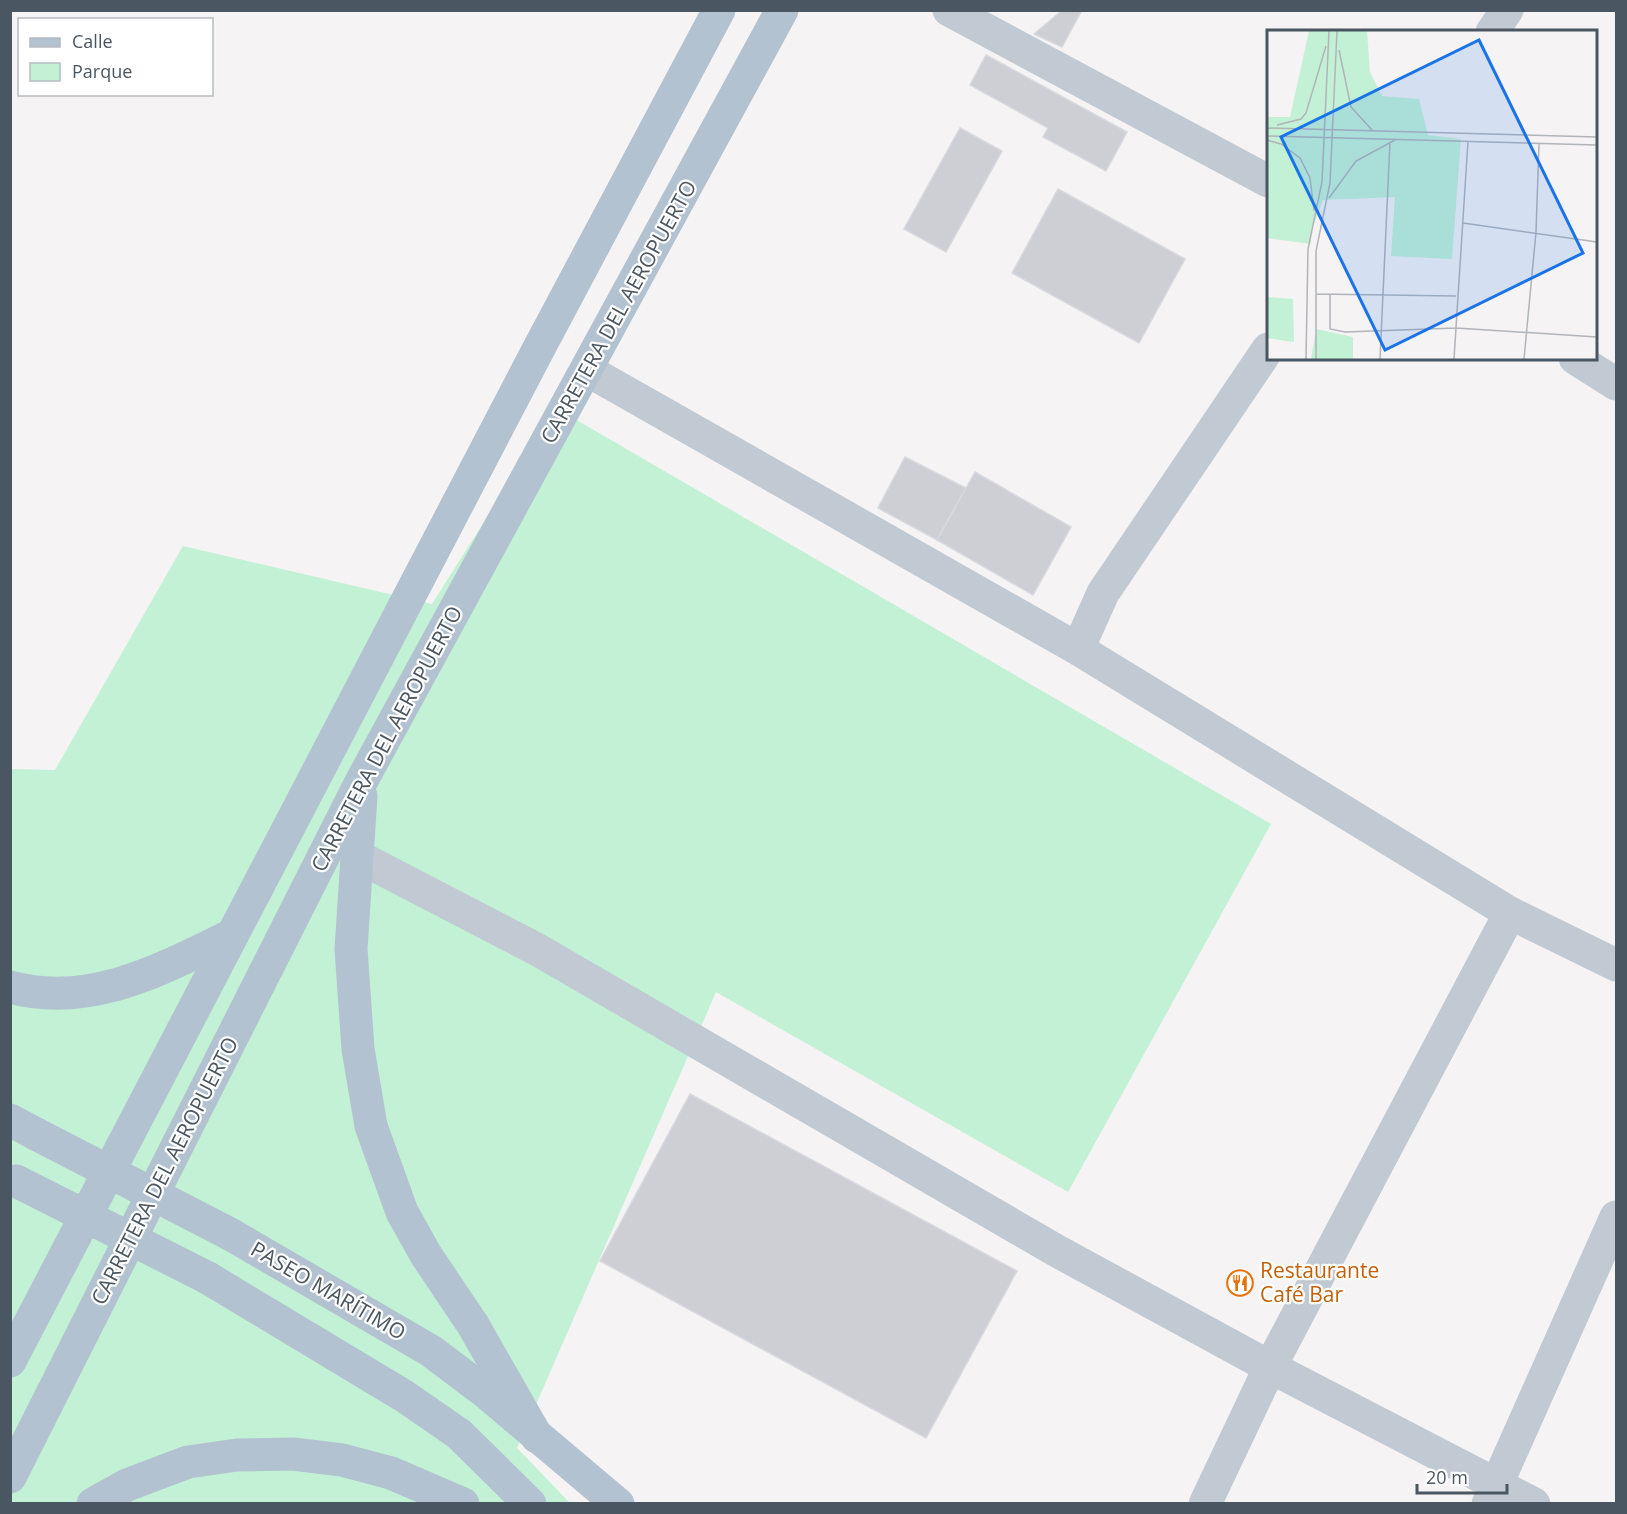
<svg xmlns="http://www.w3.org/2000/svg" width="1627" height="1514" font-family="'Open Sans',sans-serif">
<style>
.green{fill:#c3f1d5}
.building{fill:#cdcfd5;stroke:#d7d9de;stroke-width:1.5}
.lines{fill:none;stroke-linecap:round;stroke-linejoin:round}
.minor{stroke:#c1cad2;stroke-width:33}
.major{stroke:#b3c2d1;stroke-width:33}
.major-bridge{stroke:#b3c2d1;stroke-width:33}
.labels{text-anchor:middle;stroke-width:4.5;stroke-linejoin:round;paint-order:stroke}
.street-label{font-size:21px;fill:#4a5661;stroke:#fff}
.food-label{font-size:21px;fill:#c56008;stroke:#fff;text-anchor:start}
.inset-road{fill:none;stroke:#b1b4b9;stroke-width:1.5}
.view{fill:#1a73e8;fill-opacity:0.15;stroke:#1a73e8;stroke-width:3}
.inset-edge{fill:none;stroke:#4a5661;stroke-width:3}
</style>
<rect width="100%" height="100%" fill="#f5f3f3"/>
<path class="green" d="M556 408 1271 824 1068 1192 716 992 517 1448 570 1503 11 1504V769L55 770 183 546 432 604Z"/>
<g class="building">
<path d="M1058 10H1082L1062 47 1034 34 1060 12Z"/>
<path d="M986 55 1127 132 1106 171 1043 137 1048 128 970 85Z"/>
<path d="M960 128 1002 151 946 252 904 229Z"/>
<path d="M1058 189 1185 259 1139 343 1012 273Z"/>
<path d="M905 457 966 488 937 540 878 508Z"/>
<path d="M975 472 1071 527 1033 595 937 540Z"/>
<path d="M690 1094 1017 1271 926 1438 600 1261Z"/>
</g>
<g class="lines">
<g class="minor">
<path d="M949 10 1268 181"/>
<path d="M1492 32 1507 10"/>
<path d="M1575 358 1616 384"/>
<path d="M587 370 1078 649 1510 913 1616 965"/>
<path d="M1078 649 1103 593 1268 349"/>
<path d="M357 856 538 950 1057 1251 1270 1367 1534 1504"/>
<path d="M1205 1504 1270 1367 1510 913"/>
<path d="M1488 1504 1616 1217"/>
</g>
<g class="major">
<path d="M361 796 351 949 358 1049 371 1126 402 1212 426 1255 473 1325 537 1437"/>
<path d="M10 987C90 1009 162 969 232 935"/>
<path d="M10 1120 36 1134"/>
<path d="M230 1234 431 1351 484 1391 618 1504"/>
<path d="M208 1278 404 1396 459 1434 530 1504"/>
<path d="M10 1361 538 350 719 10"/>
<path d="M10 1477 361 782 782 10"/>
<path d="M93 1504 127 1485 188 1462 237 1455 293 1454 342 1460 391 1473 463 1504"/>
</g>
<g class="major-bridge">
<path d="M36 1134 230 1234"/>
<path d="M16 1181 208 1278"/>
</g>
</g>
<defs>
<g id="restaurant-ring" transform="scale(1.35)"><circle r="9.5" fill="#fff" stroke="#e8710a" stroke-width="1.5"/><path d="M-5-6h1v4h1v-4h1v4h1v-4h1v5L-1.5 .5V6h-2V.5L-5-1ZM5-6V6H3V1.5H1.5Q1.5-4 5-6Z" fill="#e8710a"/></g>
</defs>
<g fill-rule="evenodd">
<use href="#restaurant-ring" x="1240" y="1283"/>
</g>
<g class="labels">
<g class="street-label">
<text transform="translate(619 312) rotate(-61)" y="7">CARRETERA DEL AEROPUERTO</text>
<text transform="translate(387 739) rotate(-62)" y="7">CARRETERA DEL AEROPUERTO</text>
<text transform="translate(165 1171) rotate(-63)" y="7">CARRETERA DEL AEROPUERTO</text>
<text transform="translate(328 1291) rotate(30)" y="7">PASEO MARÍTIMO</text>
</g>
<g class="food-label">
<text x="1260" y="1278">Restaurante<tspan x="1260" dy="24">Café Bar</tspan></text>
</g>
</g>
<g transform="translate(1267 30)">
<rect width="330" height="330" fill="#f5f3f3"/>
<path d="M42 1H100L103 42 115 66 152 69 161 105 194 109 185 229 124 226 128 167 56 170 44 202V214L0 208V87H23ZM0 267 26 269 27 312 0 308ZM49 299 86 307V329H44Z" fill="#c3f1d5"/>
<path class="inset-road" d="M72 20 84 77 105 100M10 95 34 89 39 83 59 16M0 98 330 107M0 106 330 115M0 110 14 114 33 128 43 148 47 181M62 168 89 131 128 110M196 193 330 212M49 264 189 266M63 264V299L78 302 189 298 330 307M39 329 41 219 55 152 62 1M49 329V221L63 153 70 1M113 329 123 112M187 329 201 111M257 329 269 202 272 114"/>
<path class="view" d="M212 10 316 223 118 320 14 107Z"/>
<rect width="330" height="330" class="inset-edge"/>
</g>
<rect width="1627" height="1514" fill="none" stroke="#4a5661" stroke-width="24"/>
<rect x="18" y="18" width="195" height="78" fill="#ffffff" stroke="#b7bbc0" stroke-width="1.5"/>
<rect x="30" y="38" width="30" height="9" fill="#b3c2d1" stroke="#b7bbc0" stroke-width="1.5"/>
<text x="72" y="48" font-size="18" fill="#4a5661">Calle</text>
<rect x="30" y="63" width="30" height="18" fill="#c3f1d5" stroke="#b7bbc0" stroke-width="1.5"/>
<text x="72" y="78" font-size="18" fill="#4a5661">Parque</text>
<path d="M1417 1484v9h90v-9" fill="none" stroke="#4a5661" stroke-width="3"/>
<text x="1426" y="1484" font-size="18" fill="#4a5661" stroke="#ffffff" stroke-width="4.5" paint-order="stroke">20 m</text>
</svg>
